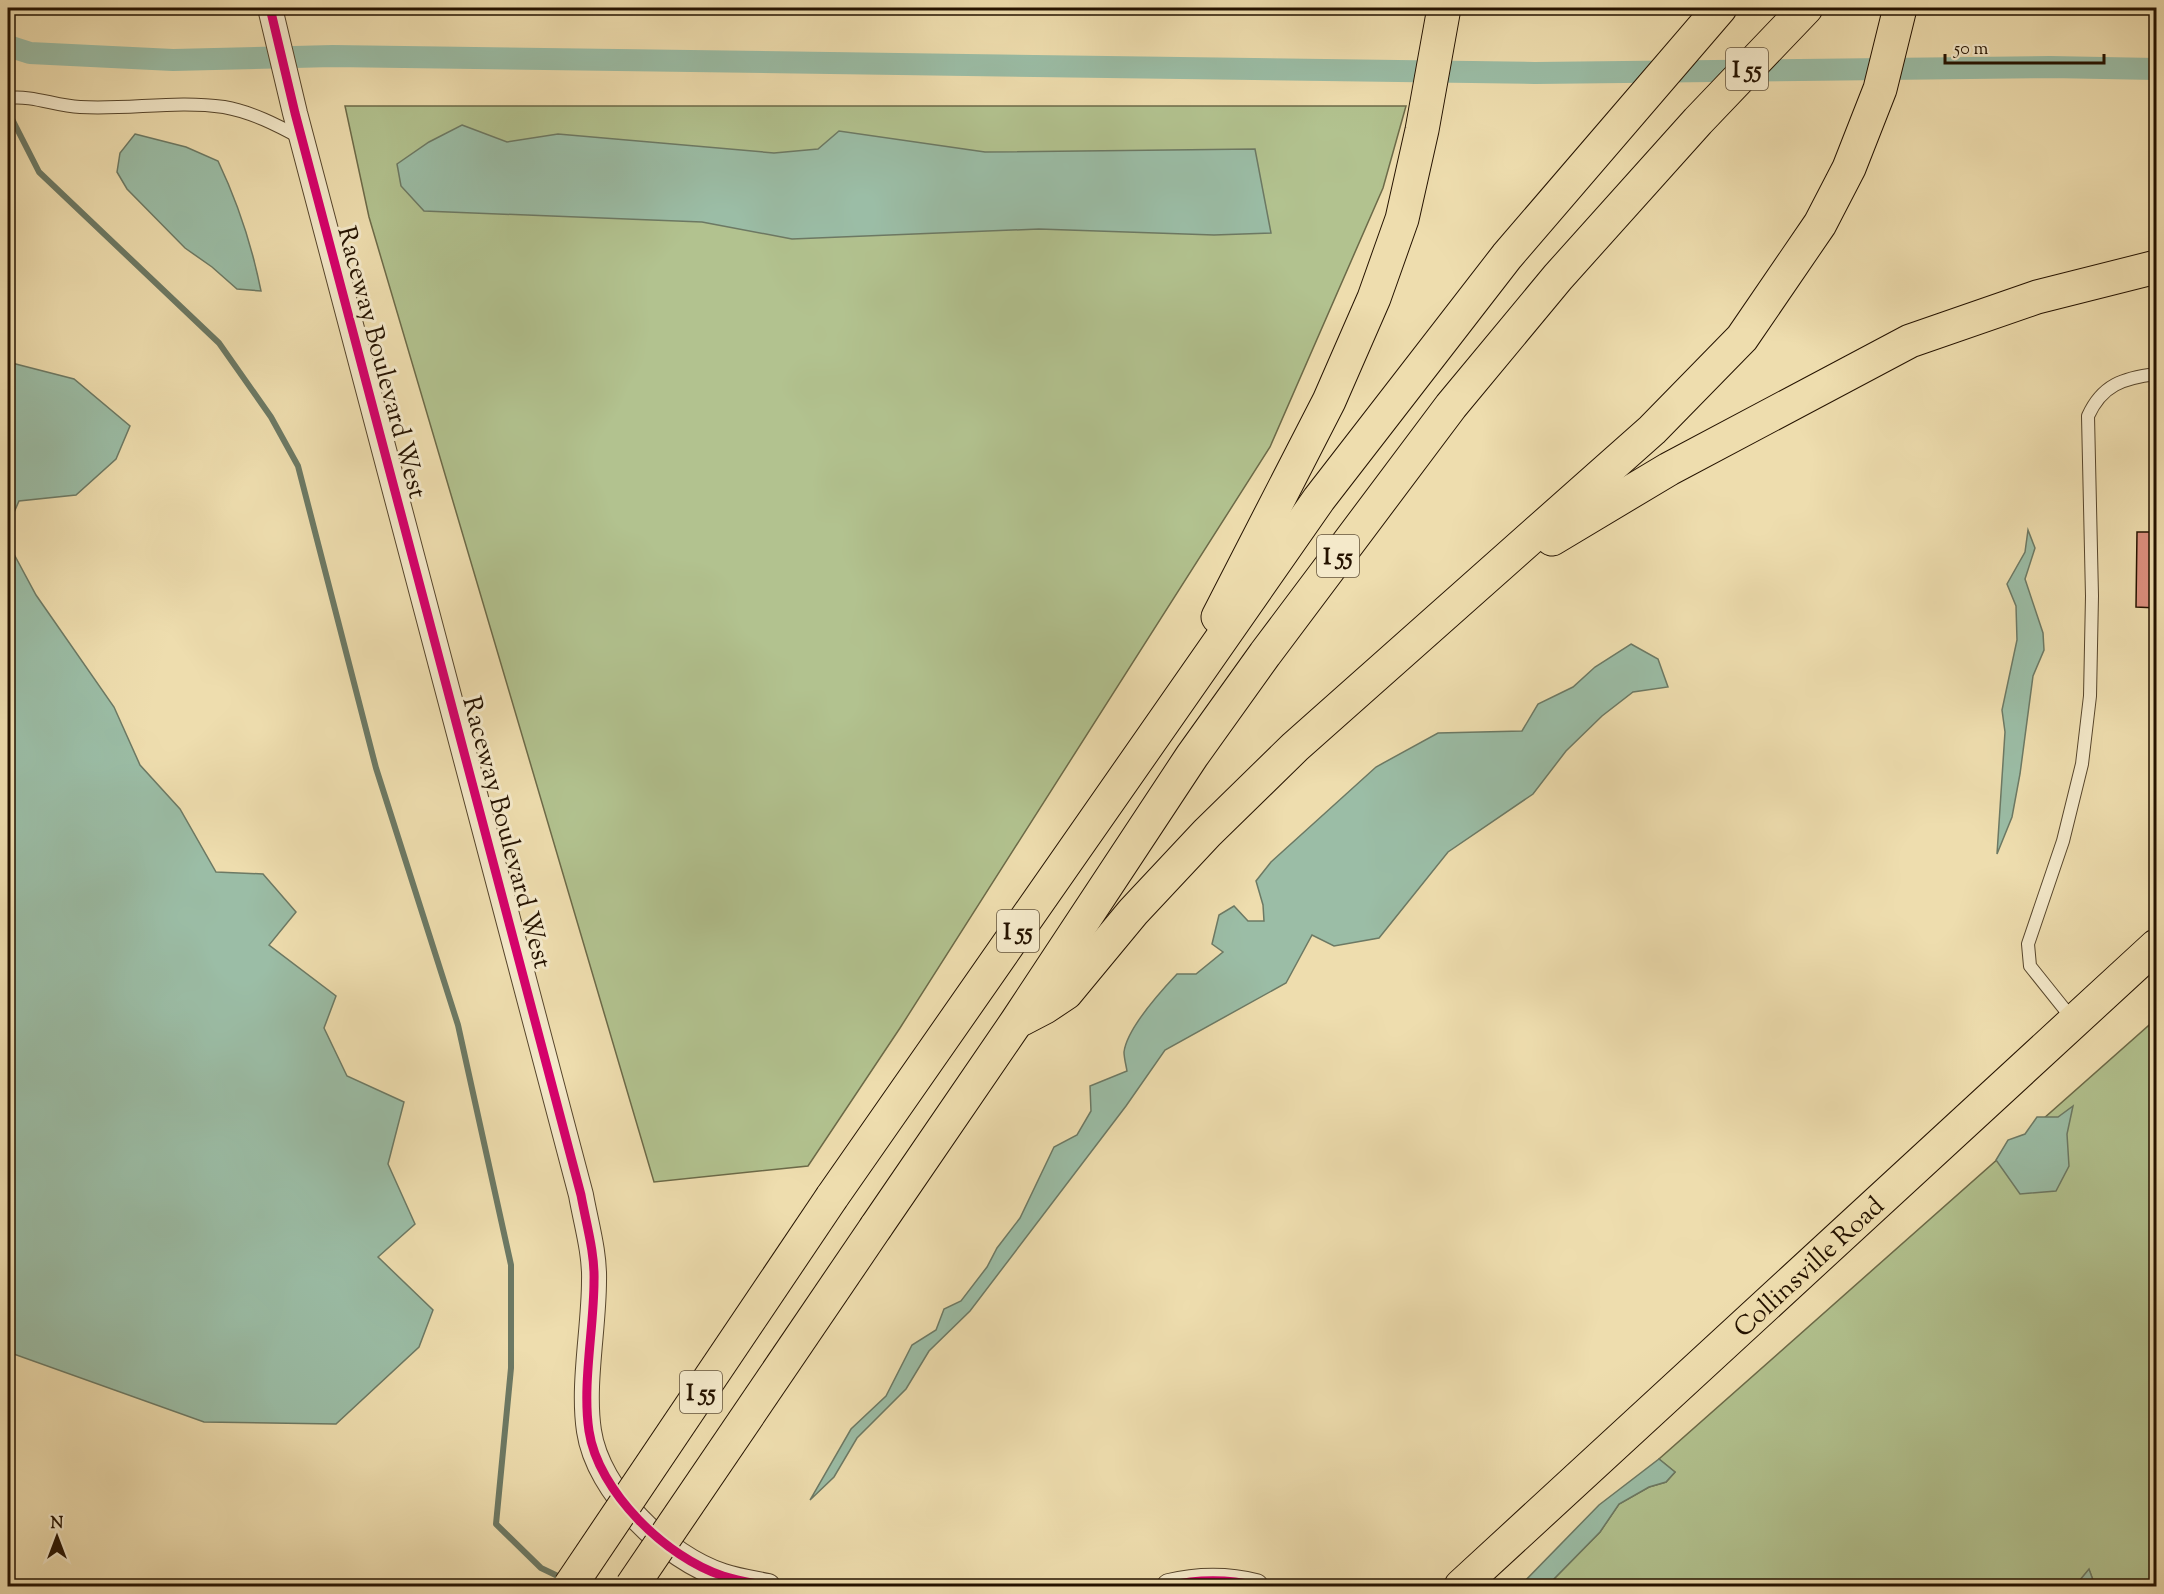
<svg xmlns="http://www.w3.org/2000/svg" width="2164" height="1594" font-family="'Sorts Mill Goudy',serif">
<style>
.green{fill:#b2c28f;stroke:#6c6a48;stroke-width:1.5}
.water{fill:#9bbda6;stroke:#6c7964;stroke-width:1.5}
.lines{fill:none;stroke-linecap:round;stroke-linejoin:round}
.stream{stroke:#6c7964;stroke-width:6}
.canal{stroke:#9bbda6;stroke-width:22}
.building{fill:#dd907f;stroke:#251300;stroke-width:1.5}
.service-casing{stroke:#57462c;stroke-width:14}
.minor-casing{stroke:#57462c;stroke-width:26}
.primary-casing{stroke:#251300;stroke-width:35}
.motorway-casing{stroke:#251300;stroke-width:35}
.service{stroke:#f4e9ca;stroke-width:12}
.minor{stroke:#f4e9ca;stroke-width:24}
.primary{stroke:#eeddae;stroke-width:33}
.motorway{stroke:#eeddae;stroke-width:33}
.motorway-bridge-casing{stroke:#251300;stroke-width:35;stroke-linecap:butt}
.motorway-bridge{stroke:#eeddae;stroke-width:33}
.cycleway-casing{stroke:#f4e9ca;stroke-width:13}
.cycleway{stroke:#d6006c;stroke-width:9}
.labels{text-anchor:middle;stroke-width:6;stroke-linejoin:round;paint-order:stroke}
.shield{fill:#f4e9ca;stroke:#63533d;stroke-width:1.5}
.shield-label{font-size:24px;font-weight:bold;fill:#251300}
.street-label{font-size:26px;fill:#251300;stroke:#f4e9ca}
</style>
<rect width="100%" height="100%" fill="#eeddae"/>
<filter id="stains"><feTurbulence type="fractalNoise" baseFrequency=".00333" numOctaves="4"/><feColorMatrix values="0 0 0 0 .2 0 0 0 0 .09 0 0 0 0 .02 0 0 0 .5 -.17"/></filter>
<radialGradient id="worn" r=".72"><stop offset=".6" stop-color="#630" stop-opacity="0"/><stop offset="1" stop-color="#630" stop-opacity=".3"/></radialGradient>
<g class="green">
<path d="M345 106H1406L1383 188 1270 447 900 1028 808 1166 654 1182 369 217Z"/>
<path d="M2156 1019V1586H2092L2094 1583 2089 1570 2075 1586H1547L1600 1532 1619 1504 1649 1487 1666 1482 1675 1472 1659 1459Z"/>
</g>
<g class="water">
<path d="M462 125 507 142 558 134 774 153 818 149 839 131 985 152 1255 149 1271 233 1214 235 1039 229 792 239 702 222 424 211 401 186 397 164 429 142Z"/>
<path d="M135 134 186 147 218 161C238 203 252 246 261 291L237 289 212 267 185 248 127 189 117 172 120 153Z"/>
<path d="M8 362 74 379 130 426 116 459 76 495 19 501 8 526Z"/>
<path d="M2028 530 2035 548 2025 579 2043 633 2044 650 2033 676 2020 774 2012 817 1997 854 2005 732 2002 710 2017 640 2016 606 2007 584 2025 552Z"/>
<path d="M8 543 36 595 114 707 140 765 180 809 216 872 263 874 296 912 269 945 336 996 324 1028 347 1076 404 1102 388 1164 415 1224 378 1257 433 1310 419 1347 336 1424 204 1422 8 1352Z"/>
<path d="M1631 644 1658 659 1668 687 1633 692 1602 716 1566 751 1533 794 1448 852 1379 938 1334 946 1312 935 1286 983 1165 1050 1126 1106 970 1311 929 1351 906 1389 857 1438 834 1477 810 1500 851 1429 886 1396 912 1345 936 1330 944 1309 961 1301 987 1267 997 1248 1020 1218 1054 1147 1077 1135 1091 1111 1090 1086 1127 1071C1126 1065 1124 1058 1124 1052 1127 1028 1161 991 1177 974H1196L1223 952 1212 944 1219 915 1234 906 1248 921H1264L1263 905 1256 881 1271 862 1376 767 1438 733 1522 731 1538 704 1573 687 1595 667Z"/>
<path d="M2073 1106 2067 1134 2069 1166 2056 1191 2020 1194 1996 1160 2008 1140 2025 1134 2037 1117H2058Z"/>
<path d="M1659 1459 1675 1472 1666 1482 1649 1487 1619 1504 1600 1532 1547 1586H1520L1599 1505Z"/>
<path d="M2089 1569 2094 1583 2092 1586H2075Z"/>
</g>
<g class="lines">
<g class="stream">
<path d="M8 57 13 47"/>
<path d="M8 99 11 117 39 172 219 343 271 417 298 466 376 768 458 1025 511 1265V1368L496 1524 541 1568 564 1579"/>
</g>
<path class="canal" d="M8 46 30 53 173 60 333 56 1535 73 2050 67 2156 69"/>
</g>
<path class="building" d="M2137 532H2157V608L2136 607Z"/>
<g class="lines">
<g class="service-casing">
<g id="service">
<path d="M8 98C33 95 55 106 80 107 128 110 176 100 224 107 252 112 277 125 301 138"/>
<path d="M2074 1021 2030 966 2028 944 2063 841 2082 764 2090 696 2092 596 2088 416C2102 385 2123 378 2156 374"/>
</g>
</g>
<g class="minor-casing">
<g id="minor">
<path d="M270 8 295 113 581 1195C586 1223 595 1253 594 1281 594 1328 582 1385 589 1431 598 1492 667 1558 723 1576 738 1581 753 1583 768 1586"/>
<path d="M1169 1586C1197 1579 1229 1579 1256 1586"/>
</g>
</g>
<g class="primary-casing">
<g id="primary">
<path id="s1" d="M1461 1586 2156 946"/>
</g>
</g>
<g class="motorway-casing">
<g id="motorway">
<path d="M1552 539 1669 469 1910 341 2037 297 2156 267"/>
<path d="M1218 617 1329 401 1374 298 1402 219 1422 130 1444 8"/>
<path d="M1022 1019 1045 1007 1066 993 1133 912 1207 833 1295 747 1652 430 1742 338 1820 224 1849 168 1880 89 1900 8"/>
<path d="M832 1197 1319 499 1507 256 1720 8"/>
<path d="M876 1227 1017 1021 1192 756 1265 654 1451 406 1558 277 1698 121 1806 8"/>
</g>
</g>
<use href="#service" class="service"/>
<use href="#minor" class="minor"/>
<use href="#primary" class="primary"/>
<use href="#motorway" class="motorway"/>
<g class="motorway-bridge-casing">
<g id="motorway-bridge">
<path d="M570 1586 832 1197"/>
<path d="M632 1586 876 1227"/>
</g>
</g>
<use href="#motorway-bridge" class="motorway-bridge"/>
<g class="cycleway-casing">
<g id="cycleway">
<path d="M270 8 295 113 581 1195C586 1223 595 1253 594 1281 594 1328 582 1385 589 1431 598 1492 667 1558 723 1576 738 1581 753 1583 768 1586"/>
<path d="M1169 1586C1197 1579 1229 1579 1256 1586"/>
</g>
</g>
<use href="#cycleway" class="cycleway"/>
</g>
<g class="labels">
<g class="shield">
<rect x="1726" y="48" width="42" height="42" rx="4.5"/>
<rect x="1317" y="535" width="42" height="42" rx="4.5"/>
<rect x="997" y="910" width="42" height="42" rx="4.5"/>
<rect x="680" y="1371" width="42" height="42" rx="4.5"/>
</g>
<g class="shield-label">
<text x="1747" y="77">I 55</text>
<text x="1338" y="564">I 55</text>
<text x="1018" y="939">I 55</text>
<text x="701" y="1400">I 55</text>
</g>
<g class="street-label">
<text transform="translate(383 362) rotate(75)" y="9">Raceway Boulevard West</text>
<text transform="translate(508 832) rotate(75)" y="9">Raceway Boulevard West</text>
<text dy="9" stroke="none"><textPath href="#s1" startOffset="472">Collinsville Road</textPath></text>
</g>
</g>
<rect width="2164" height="1594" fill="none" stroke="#eeddae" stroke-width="30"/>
<rect x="9" y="9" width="2146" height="1576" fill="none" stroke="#251300" stroke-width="3"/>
<rect x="15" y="15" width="2134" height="1564" fill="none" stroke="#251300" stroke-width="1.5"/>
<g transform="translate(57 1537)" stroke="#f4e9ca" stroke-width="4.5" paint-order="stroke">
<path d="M0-4.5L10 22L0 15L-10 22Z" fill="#251300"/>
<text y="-9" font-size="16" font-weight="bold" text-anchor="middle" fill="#251300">N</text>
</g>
<path d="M1945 54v9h159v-9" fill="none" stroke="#251300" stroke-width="3"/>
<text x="1954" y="54" font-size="18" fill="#251300" stroke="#f4e9ca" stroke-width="4.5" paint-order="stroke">50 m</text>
<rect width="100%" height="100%" filter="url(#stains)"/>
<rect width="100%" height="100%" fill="url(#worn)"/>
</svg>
